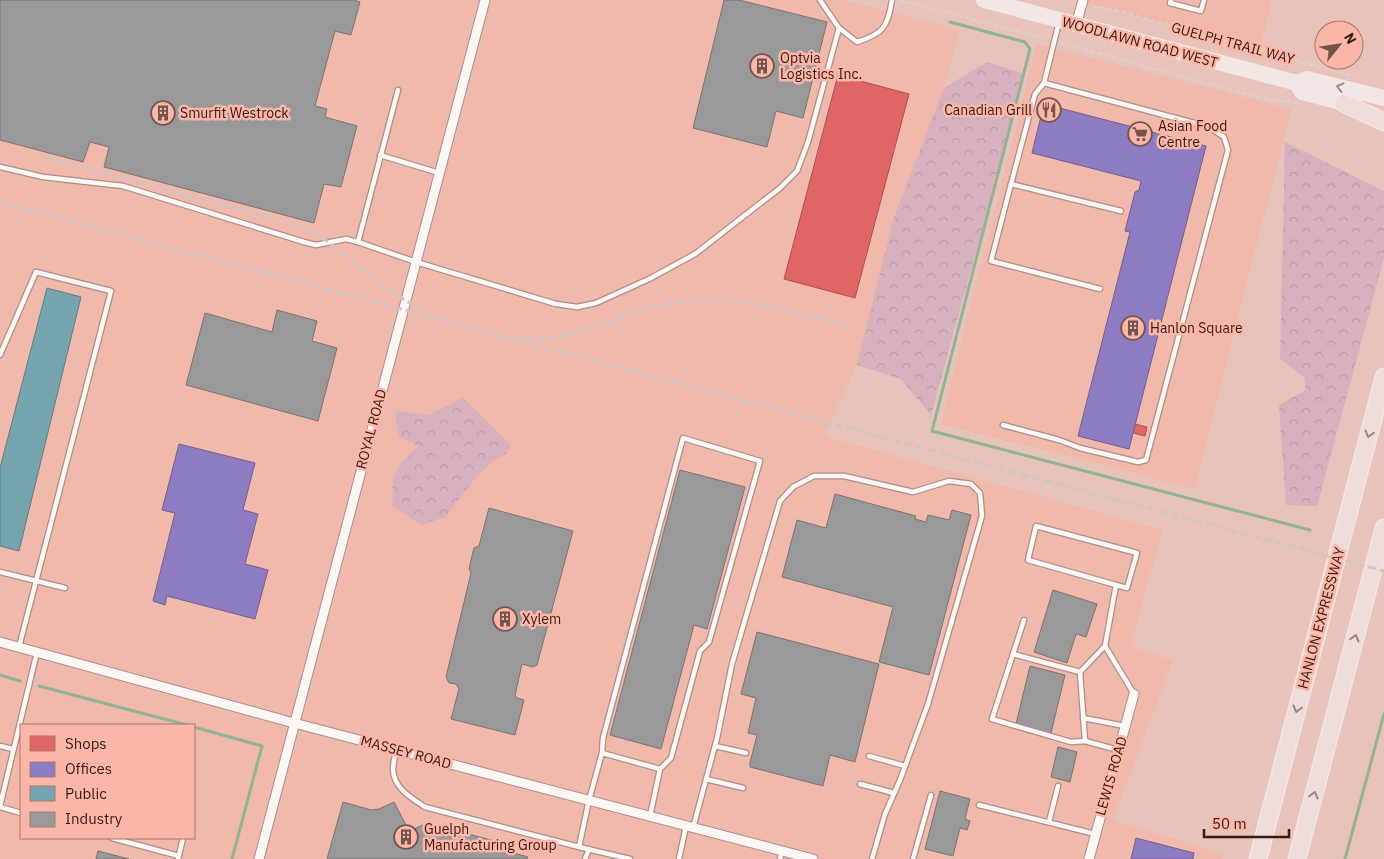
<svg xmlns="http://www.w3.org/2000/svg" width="1384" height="859" font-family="'IBM Plex Sans',sans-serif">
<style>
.built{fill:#f1b8ac;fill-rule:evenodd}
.forest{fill:url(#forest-crowns)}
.shops{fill:#e06666;stroke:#ae4f4d}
.offices{fill:#8e7cc3;stroke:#745e8e}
.public{fill:#76a5af;stroke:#647b80}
.industry{fill:#999;stroke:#7c7371}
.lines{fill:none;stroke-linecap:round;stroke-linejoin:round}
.stream{stroke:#92b492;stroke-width:3}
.lane-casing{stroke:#ad8e88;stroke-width:7}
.street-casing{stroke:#ad8e88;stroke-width:11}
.primary-casing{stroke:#f5e4e0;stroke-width:16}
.highway-casing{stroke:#f5e4e0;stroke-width:19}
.path{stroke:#dcd1ce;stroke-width:2;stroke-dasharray:5 2.5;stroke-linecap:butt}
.lane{stroke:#fcf6f5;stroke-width:4.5}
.street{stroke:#fcf6f5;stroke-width:9}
.primary{stroke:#f3e7e5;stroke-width:14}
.highway{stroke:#eddcda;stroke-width:16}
.rail{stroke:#d0c5c2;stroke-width:3;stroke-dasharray:8 4;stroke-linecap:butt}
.oneway{stroke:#9f8a86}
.oneway2{stroke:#9c8480}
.labels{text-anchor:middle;stroke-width:5;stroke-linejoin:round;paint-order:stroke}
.street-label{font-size:14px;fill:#391913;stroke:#fab7a9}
.poi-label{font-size:14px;fill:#391913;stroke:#fab7a9;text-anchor:start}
</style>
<defs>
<pattern id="forest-crowns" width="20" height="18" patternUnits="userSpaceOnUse" patternTransform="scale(1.25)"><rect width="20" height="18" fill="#d8b1bf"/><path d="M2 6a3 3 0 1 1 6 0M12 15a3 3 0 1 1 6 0" fill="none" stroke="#ba98a3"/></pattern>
</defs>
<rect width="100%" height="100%" fill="#e8c3bb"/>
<g class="built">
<path d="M0 0H843L960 30 944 88 894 217 857 365 824 436 1163 530 1130 646 1173 660 1113 820 1223 854 1222 859H0ZM21 725H194V838H21Z"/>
<path d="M1076 0H1272L1259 51Z"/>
<path d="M1037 44 1291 109 1195 489 941 424Z"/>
</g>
<g class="forest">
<path d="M987 62 1025 74 931 415 901 379 857 365 894 217 944 88Z"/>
<path d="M1285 142 1384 191V258L1317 506 1286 505 1279 405 1306 390 1304 377 1280 359Z"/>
<path d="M463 398 511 445 506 454 494 460 478 475 445 517 421 525 391 505C395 495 392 491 393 482 395 467 409 456 418 446L399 437 395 411 429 415Z"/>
</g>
<g class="shops">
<path d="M838 75 909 94 855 298 784 279Z"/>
<path d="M1135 424 1147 427 1145 436 1133 433Z"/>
</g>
<g class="offices">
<path d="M1044 104 1206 146 1129 449 1078 436 1130 232 1125 231 1135 192 1139 190 1141 181 1032 153Z"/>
<path d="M179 444 255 463 243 510 258 514 245 564 268 570 255 619 167 596 165 605 153 601 175 513 162 510Z"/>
<path d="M1136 838 1194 853 1193 859H1131Z"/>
</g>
<path class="public" d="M47 288 81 297 19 551 0 546V468Z"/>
<g class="industry">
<path d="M0 0H354L360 2 351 35 335 31 315 106 327 109 325 117 357 126 341 187 324 184 314 223 104 167 109 147 90 142 83 162 0 140Z"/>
<path d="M724 0H739L827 22 803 118 776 111 767 147 693 128Z"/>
<path d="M277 310 317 321 312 341 337 348 318 421 186 385 205 313 272 332Z"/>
<path d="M680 470 745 487 707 629 694 625 661 749 610 735Z"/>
<path d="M835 494 916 516 915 519 926 522 928 515 949 520 952 510 971 515 929 675 879 662 893 607 782 577 797 520 826 528Z"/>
<path d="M489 508 573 531 537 665 533 667 522 664 515 695 517 698 524 700 515 735 451 719 459 689 456 684 449 683 446 677 471 573 469 569 474 548 479 546Z"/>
<path d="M1053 590 1097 604 1086 637 1076 634 1067 663 1034 652Z"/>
<path d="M757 632 879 664 855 762 830 755 823 786 750 767V763L757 735 748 733 756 698 741 694Z"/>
<path d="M1030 666 1065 675 1051 733 1016 724Z"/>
<path d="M1058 747 1077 752 1070 782 1051 777Z"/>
<path d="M940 791 970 799 965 819 970 821 967 830 960 828 953 856 925 849Z"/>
<path d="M343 802 371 810 379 809 394 802 408 829H414L427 823 506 844 510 852 528 857 527 859H327Z"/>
<path d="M98 851 129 859H96Z"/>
</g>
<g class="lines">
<g class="stream">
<path d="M950 22 1025 42 1030 49 932 431 1310 530"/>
<path d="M0 675 20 681"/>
<path d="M39 686 187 725"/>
<path d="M194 727 262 746 232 859"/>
<path d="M1345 859 1384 714"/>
</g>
<g class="lane-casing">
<g id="lane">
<path d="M820 0 839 28 857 42C883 34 888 27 892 0"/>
<path d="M1171 0 1170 3 1201 11 1204 0"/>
<path d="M1059 22 1044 83 1035 94 1011 184 1121 211"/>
<path d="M380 155 439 173"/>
<path d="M0 167 43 177 123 186 304 242 316 245 346 239 358 242 416 262 556 304 577 307 596 303 649 279 695 254 780 188 797 171 808 142 839 28"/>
<path d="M1011 184 991 261 1100 289"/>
<path d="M358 242 398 90"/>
<path d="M0 355 36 272 111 291 19 647"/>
<path d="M1003 425 1059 440 1080 448 1138 462 1146 460 1228 150 1224 137 1209 127 1044 83"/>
<path d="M0 572 65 588"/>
<path d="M1116 585 1127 588 1137 553 1036 526 1028 560 1116 585 1105 646 1134 694"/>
<path d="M1024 620 1013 654 1080 672 1105 646"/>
<path d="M1013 654 992 719 1071 742 1085 741"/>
<path d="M1080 672 1085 741 1118 750"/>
<path d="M1083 718 1125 726"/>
<path d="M0 746 13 749"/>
<path d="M715 746 746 753"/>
<path d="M396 750C395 756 393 763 393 770 394 788 411 798 425 807L579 847 589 800 602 753 660 769 650 816"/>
<path d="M602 753 603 738 683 438 760 461 709 642 700 651 671 758 660 769"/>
<path d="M869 756 905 766"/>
<path d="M706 779 743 788"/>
<path d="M860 784 894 793"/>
<path d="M979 805 1095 834"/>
<path d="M0 806 37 652"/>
<path d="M0 807 21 813"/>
<path d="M1049 822 1058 786"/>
<path d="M693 828 717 738 732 664 780 501 793 487 814 476H844L913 492 949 481 971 484 980 493 982 516 928 704 900 780 885 814 872 859"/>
<path d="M112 838 179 856"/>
<path d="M579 847 630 859"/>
<path d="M178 859 183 838"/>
<path d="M585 859 589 849"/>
<path d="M679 859 686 826"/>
<path d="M780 859 782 851"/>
<path d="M913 859 931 795"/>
</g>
</g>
<g class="street-casing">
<g id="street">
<path d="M1076 25 1083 0"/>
<path d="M0 642 294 723 813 859"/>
<path d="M259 859 485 0"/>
<path d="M1089 859 1134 694"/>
</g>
</g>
<g class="primary-casing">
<g id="primary">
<path d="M984 0 1297 83 1307 79 1384 98"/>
<path d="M1297 83 1302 92 1352 105"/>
</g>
</g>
<g class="highway-casing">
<g id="highway">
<path d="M1343 103 1384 122"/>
<path d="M1258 859 1384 377"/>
<path d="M1297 859 1384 528"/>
</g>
</g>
<g class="path">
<path d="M899 0 1046 39"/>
<path d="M1092 6 1112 9 1355 77"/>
<path d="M1061 43 1257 97 1296 103"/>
</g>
<use href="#lane" class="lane"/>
<use href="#street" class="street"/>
<use href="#primary" class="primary"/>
<use href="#highway" class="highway"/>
<g class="rail">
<path d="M45 157 276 219C290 223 303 227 316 234 353 257 382 291 422 309"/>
<path d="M0 202 1384 571"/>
<path d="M524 337C576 343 621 313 670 303 733 292 793 312 853 327"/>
</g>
</g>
<defs><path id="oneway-chevron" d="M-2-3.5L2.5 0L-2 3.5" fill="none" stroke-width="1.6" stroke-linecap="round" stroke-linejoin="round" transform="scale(1.25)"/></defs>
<use class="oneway" href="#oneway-chevron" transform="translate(1340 87) rotate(-166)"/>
<g class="oneway2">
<use href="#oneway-chevron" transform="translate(1369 434) rotate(105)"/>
<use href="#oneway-chevron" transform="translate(1355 638) rotate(-75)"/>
<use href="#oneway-chevron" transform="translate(1297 709) rotate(105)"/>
<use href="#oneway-chevron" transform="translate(1314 795) rotate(-75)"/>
</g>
<defs>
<g id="building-ring" transform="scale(1.25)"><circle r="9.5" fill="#fab7a9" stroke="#76544e" stroke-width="1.5"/><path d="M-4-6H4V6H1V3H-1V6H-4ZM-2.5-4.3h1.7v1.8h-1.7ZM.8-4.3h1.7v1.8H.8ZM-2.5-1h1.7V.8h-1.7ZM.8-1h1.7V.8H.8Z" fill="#76544e"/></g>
<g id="restaurant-ring" transform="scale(1.25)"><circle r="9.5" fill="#fab7a9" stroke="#76544e" stroke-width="1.5"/><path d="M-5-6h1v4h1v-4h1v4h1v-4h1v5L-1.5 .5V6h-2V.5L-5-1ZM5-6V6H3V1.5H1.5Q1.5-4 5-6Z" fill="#76544e"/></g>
<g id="supermarket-ring" transform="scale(1.25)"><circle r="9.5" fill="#fab7a9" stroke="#76544e" stroke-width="1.5"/><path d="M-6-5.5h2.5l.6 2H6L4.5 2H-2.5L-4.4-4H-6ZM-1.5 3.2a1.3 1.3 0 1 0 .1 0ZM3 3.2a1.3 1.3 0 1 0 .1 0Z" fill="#76544e"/></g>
</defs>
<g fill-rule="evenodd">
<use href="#building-ring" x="762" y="66"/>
<use href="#restaurant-ring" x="1049" y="110"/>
<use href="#building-ring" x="163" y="113"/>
<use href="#supermarket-ring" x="1140" y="134"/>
<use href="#building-ring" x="1133" y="328"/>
<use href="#building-ring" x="505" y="619"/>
<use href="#building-ring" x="406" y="837"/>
</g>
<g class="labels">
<g class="street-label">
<text transform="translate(1140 42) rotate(15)" y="5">WOODLAWN ROAD WEST</text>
<text transform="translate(1233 43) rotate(15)" y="5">GUELPH TRAIL WAY</text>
<text transform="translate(371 429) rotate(-75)" y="5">ROYAL ROAD</text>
<text transform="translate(1321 618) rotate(-75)" y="5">HANLON EXPRESSWAY</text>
<text transform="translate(406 752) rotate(15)" y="5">MASSEY ROAD</text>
<text transform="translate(1111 776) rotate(-74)" y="5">LEWIS ROAD</text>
</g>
<g class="poi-label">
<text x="780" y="63">Optvia<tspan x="780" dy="16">Logistics Inc.</tspan></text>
<text x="1032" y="115" text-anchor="end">Canadian Grill</text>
<text x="180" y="118">Smurfit Westrock</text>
<text x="1158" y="131">Asian Food<tspan x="1158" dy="16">Centre</tspan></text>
<text x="1150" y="333">Hanlon Square</text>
<text x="522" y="624">Xylem</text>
<text x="424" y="834">Guelph<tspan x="424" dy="16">Manufacturing Group</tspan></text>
</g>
</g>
<rect x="20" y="724" width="175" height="115" fill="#fab7a9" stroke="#ad786d"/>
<rect x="30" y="736" width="25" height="15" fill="#e06666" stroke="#ad786d"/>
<text x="65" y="749" font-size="15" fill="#391913">Shops</text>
<rect x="30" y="762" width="25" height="15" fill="#8e7cc3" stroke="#ad786d"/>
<text x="65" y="774" font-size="15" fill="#391913">Offices</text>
<rect x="30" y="786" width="25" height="15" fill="#76a5af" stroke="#ad786d"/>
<text x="65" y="799" font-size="15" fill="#391913">Public</text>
<rect x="30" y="812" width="25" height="15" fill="#999999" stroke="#ad786d"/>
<text x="65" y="824" font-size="15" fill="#391913">Industry</text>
<g transform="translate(1339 45) rotate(60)"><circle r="24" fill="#fab7a9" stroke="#ad786d"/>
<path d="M0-4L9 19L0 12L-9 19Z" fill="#76544e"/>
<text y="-8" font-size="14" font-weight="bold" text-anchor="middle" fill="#391913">N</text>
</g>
<path d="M1204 829v8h85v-8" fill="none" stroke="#391913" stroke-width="2.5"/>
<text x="1212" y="829" font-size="15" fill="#391913" stroke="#fab7a9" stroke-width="4" paint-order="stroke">50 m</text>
</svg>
